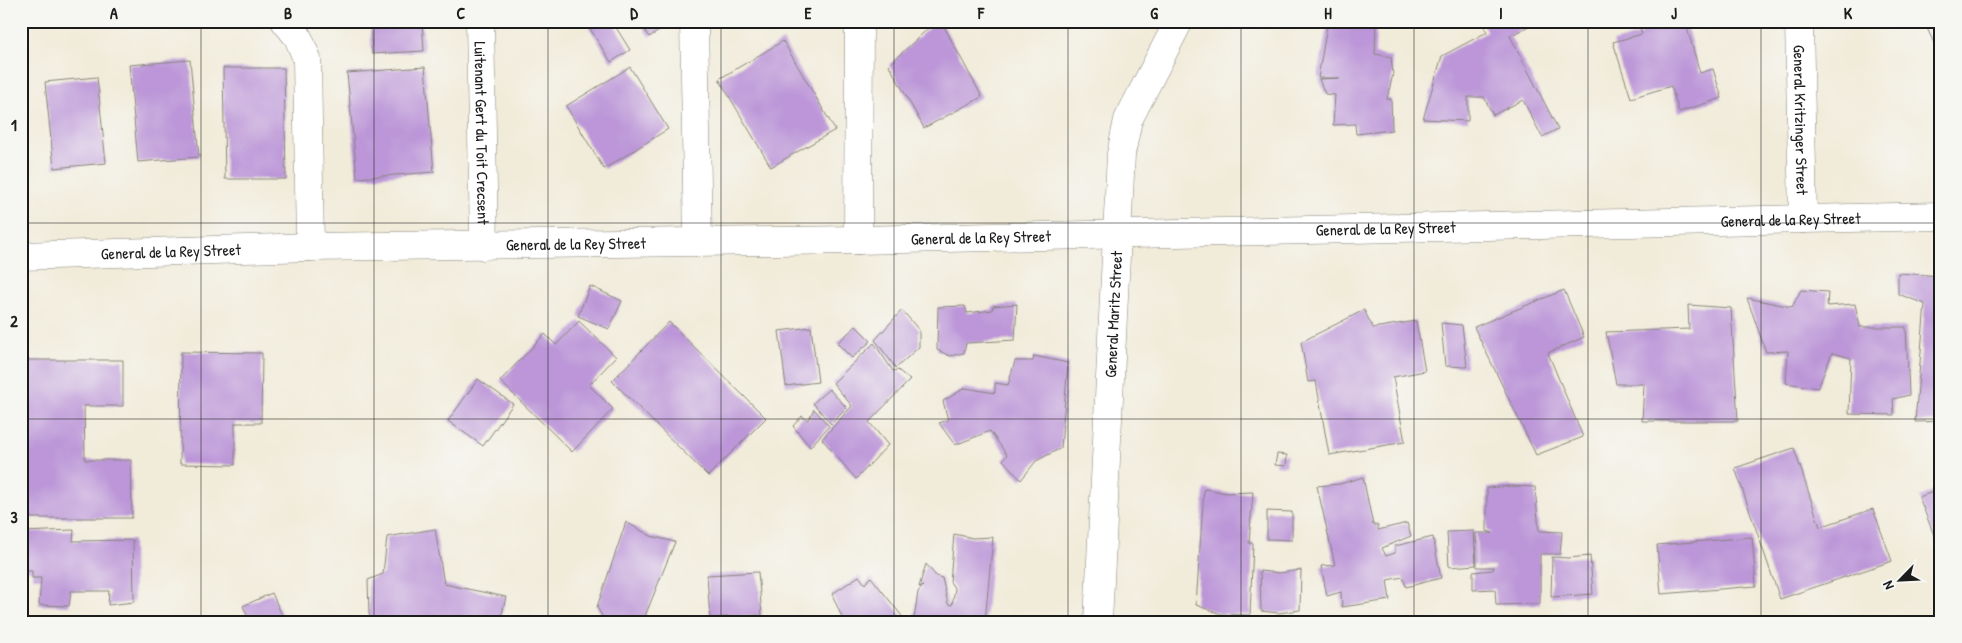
<svg xmlns="http://www.w3.org/2000/svg" width="1962" height="643" font-family="'Patrick Hand',sans-serif">
<style>
.building{fill:#bc96d8}
.lines{fill:none;stroke-linecap:round;stroke-linejoin:round}
.minor-casing{stroke:#86847a;stroke-width:29}
.minor{stroke:#fff;stroke-width:28}
.grid{fill:none;stroke:#1c1c1c;stroke-width:1;stroke-opacity:0.55}
.labels{text-anchor:middle;stroke-width:4;stroke-linejoin:round;paint-order:stroke}
.street-label{font-size:16px;fill:#1c1c1c;stroke:#f6f6f2}
.neatline{fill:none;stroke:#1c1c1c;stroke-width:2}
.grid-label{font-size:16px;text-anchor:middle;font-weight:bold;fill:#1c1c1c}
</style>
<rect width="100%" height="100%" fill="#f6f6f2"/>
<filter id="ink" filterUnits="userSpaceOnUse"><feTurbulence type="fractalNoise" baseFrequency=".02" numOctaves="2"/><feDisplacementMap in="SourceGraphic" scale="10" xChannelSelector="R" yChannelSelector="G"/><feConvolveMatrix kernelMatrix="1 2 1 2 8 2 1 2 1" color-interpolation-filters="sRGB"/></filter>
<filter id="wash" filterUnits="userSpaceOnUse"><feTurbulence type="fractalNoise" baseFrequency=".0096" numOctaves="4" result="noise"/><feDisplacementMap in="SourceGraphic" scale="20" xChannelSelector="R" yChannelSelector="G"/><feGaussianBlur stdDeviation="1.12" result="paint"/><feColorMatrix in="noise" values="0 0 0 0 0 0 0 0 0 0 0 0 0 0 0 0 0 1.4 0 .05"/><feComposite in="paint" operator="in"/></filter>
<g filter="url(#wash)">
<rect width="100%" height="100%" fill="#f1ebd9"/>
<g id="blocks">
<g class="building">
<path d="M370 21H422L424 51 372 54Z"/>
<path d="M585 21H612L630 50 611 62Z"/>
<path d="M639 21H676L649 37Z"/>
<path d="M936 21H941L982 97 924 128 889 65Z"/>
<path d="M1334 21H1376L1375 54 1391 57 1393 74 1387 99H1391L1392 130 1356 134 1355 124 1333 125 1335 95 1325 94 1319 79 1340 78H1318L1327 26Z"/>
<path d="M1481 21H1538L1510 36 1558 129 1542 137 1523 100 1493 115 1484 97H1468V121L1423 119 1442 56 1487 32Z"/>
<path d="M1638 21H1685L1700 73 1713 69 1722 98 1679 112 1671 86 1631 98 1613 42 1642 34Z"/>
<path d="M1938 21H1941V58L1926 26Z"/>
<path d="M783 41 835 130 771 167 719 79Z"/>
<path d="M190 60 199 157 138 162 129 65Z"/>
<path d="M425 67 434 172 357 178 347 73Z"/>
<path d="M630 67 668 129 604 169 566 106Z"/>
<path d="M223 68H284L286 179H225Z"/>
<path d="M97 77 106 163 54 168 45 82Z"/>
<path d="M1898 273 1941 276V421L1915 422 1925 304 1898 294Z"/>
<path d="M590 286 622 301 609 329 578 316Z"/>
<path d="M1564 290 1584 337 1548 353 1583 437 1536 455 1474 327Z"/>
<path d="M1801 290 1828 292 1827 306 1855 304 1860 327H1906L1909 395 1893 399 1894 415 1849 414 1851 358 1832 353 1818 388 1786 383 1788 351 1766 352 1747 298 1792 307Z"/>
<path d="M1017 304 1015 340 966 343 964 353 950 356 937 350 938 307 965 306 967 313 992 310 993 306Z"/>
<path d="M1688 305 1731 308 1738 421H1642L1644 384H1616L1606 332 1689 329Z"/>
<path d="M902 310 919 330V347L896 368 875 340Z"/>
<path d="M1364 310 1373 328 1416 321 1425 371 1393 377 1405 442 1329 455 1316 381 1308 382 1301 342Z"/>
<path d="M579 321 616 357 589 385 613 409 572 452 500 381 545 334 556 345Z"/>
<path d="M669 322 766 418 708 476 612 381Z"/>
<path d="M1441 323 1462 325 1467 367 1445 366Z"/>
<path d="M856 326 871 341 852 358 837 343Z"/>
<path d="M811 327 818 382 786 386 779 331Z"/>
<path d="M874 343 893 371 898 370 910 380 869 422 888 445 856 479 822 439 852 406 833 383Z"/>
<path d="M181 352 262 353 261 423H235V465L180 464Z"/>
<path d="M1034 356 1068 363 1061 448 1036 461 1021 480 1003 460 1007 455 990 431 955 445 939 423 948 420 943 401 965 388 995 393V383L1008 385 1015 361H1033Z"/>
<path d="M28 360H123V406H84L85 460H131L132 518H21V363Z"/>
<path d="M478 379 513 404 483 446 448 421Z"/>
<path d="M829 389 847 408 831 424 813 403Z"/>
<path d="M814 409 829 426 810 447 793 426 802 416 808 420Z"/>
<path d="M1794 448 1820 527 1873 509 1892 561 1780 599 1735 468Z"/>
<path d="M1277 454 1287 455 1286 466 1275 465Z"/>
<path d="M1363 477 1373 525H1378V530L1407 523 1411 536 1382 548 1386 556 1395 553V546L1433 537 1441 578 1406 587 1403 577 1387 580 1390 600 1342 607 1341 592 1327 596 1321 566 1335 565 1317 486 1340 484Z"/>
<path d="M1511 486 1535 487 1539 531 1562 532 1560 554H1540V604L1496 605 1495 589 1473 590V572L1493 570 1494 567H1477L1476 533H1493L1487 531V488Z"/>
<path d="M1204 489 1227 493 1253 492 1249 543H1253L1250 615 1221 614 1196 605Z"/>
<path d="M1941 489V553L1919 497Z"/>
<path d="M1267 511 1292 512V540L1267 539Z"/>
<path d="M626 522 651 536 675 542 643 621 605 622 597 607Z"/>
<path d="M435 529 444 584 506 597 500 622H373L369 614 368 580 383 574 387 537Z"/>
<path d="M74 530 73 541 133 540 134 602 108 605 109 591H71L69 606 39 605 41 578H32V571H21V532Z"/>
<path d="M1474 531 1476 565 1449 567 1447 532Z"/>
<path d="M954 534 973 538 993 537 985 622H844L832 594 859 576 865 584 871 577 905 620 914 619 918 592 923 586 919 587 926 564 936 576 942 578 948 604 952 605 955 589 950 582Z"/>
<path d="M1752 537 1756 586 1661 594 1657 545Z"/>
<path d="M1590 556 1593 594 1551 597 1552 557 1568 558Z"/>
<path d="M1301 570 1300 610 1279 613 1261 611 1260 571 1279 573Z"/>
<path d="M758 572 762 615 710 618 707 575Z"/>
<path d="M272 593 285 622H250L243 606Z"/>
</g>
</g>
</g>
<g filter="url(#ink)">
<use href="#blocks" fill-opacity="0" stroke="#86847a" stroke-width="1"/>
<g class="lines">
<g class="minor-casing">
<g id="minor">
<path d="M285 21 298 37 307 59 310 247"/>
<path id="s1" d="M480 21 484 246"/>
<path d="M694 21 698 242"/>
<path id="s2" d="M1799 21 1803 219"/>
<path d="M858 240 859 21"/>
<path id="s3" d="M21 256 310 247 858 240 1941 216"/>
<path id="s4" d="M1098 622 1121 154 1128 120 1179 21"/>
</g>
</g>
<use href="#minor" class="minor"/>
</g>
</g>
<path class="grid" d="M201 21V622M374 21V622M548 21V622M721 21V622M894 21V622M1068 21V622M1241 21V622M1414 21V622M1588 21V622M1761 21V622M21 223H1941M21 419H1941"/>
<g class="labels">
<g class="street-label">
<text dy="6" stroke="none"><textPath href="#s2" startOffset="99">General Kritzinger Street</textPath></text>
<text dy="6" stroke="none"><textPath href="#s1" startOffset="112">Luitenant Gert du Toit Crecsent</textPath></text>
<text dy="6" stroke="none"><textPath href="#s3" startOffset="1770">General de la Rey Street</textPath></text>
<text dy="6" stroke="none"><textPath href="#s3" startOffset="1365">General de la Rey Street</textPath></text>
<text dy="6" stroke="none"><textPath href="#s3" startOffset="960">General de la Rey Street</textPath></text>
<text dy="6" stroke="none"><textPath href="#s3" startOffset="555">General de la Rey Street</textPath></text>
<text dy="6" stroke="none"><textPath href="#s3" startOffset="150">General de la Rey Street</textPath></text>
<text dy="6" stroke="none"><textPath href="#s4" startOffset="308">General Maritz Street</textPath></text>
</g>
</g>
<rect width="1962" height="643" fill="none" stroke="#f6f6f2" stroke-width="55"/>
<g transform="translate(1900 580) rotate(246)" stroke="#f6f6f2" stroke-width="4" paint-order="stroke">
<path d="M0-4L9 19L0 12L-9 19Z" fill="#1c1c1c"/>
<text y="-8" font-size="14" font-weight="bold" text-anchor="middle" fill="#1c1c1c">N</text>
</g>
<rect x="28" y="28" width="1906" height="588" class="neatline"/>
<g class="grid-label">
<text x="114" y="19">A</text>
<text x="288" y="19">B</text>
<text x="461" y="19">C</text>
<text x="634" y="19">D</text>
<text x="808" y="19">E</text>
<text x="981" y="19">F</text>
<text x="1154" y="19">G</text>
<text x="1328" y="19">H</text>
<text x="1501" y="19">I</text>
<text x="1674" y="19">J</text>
<text x="1848" y="19">K</text>
<text x="14" y="131">1</text>
<text x="14" y="327">2</text>
<text x="14" y="523">3</text>
</g>
</svg>
